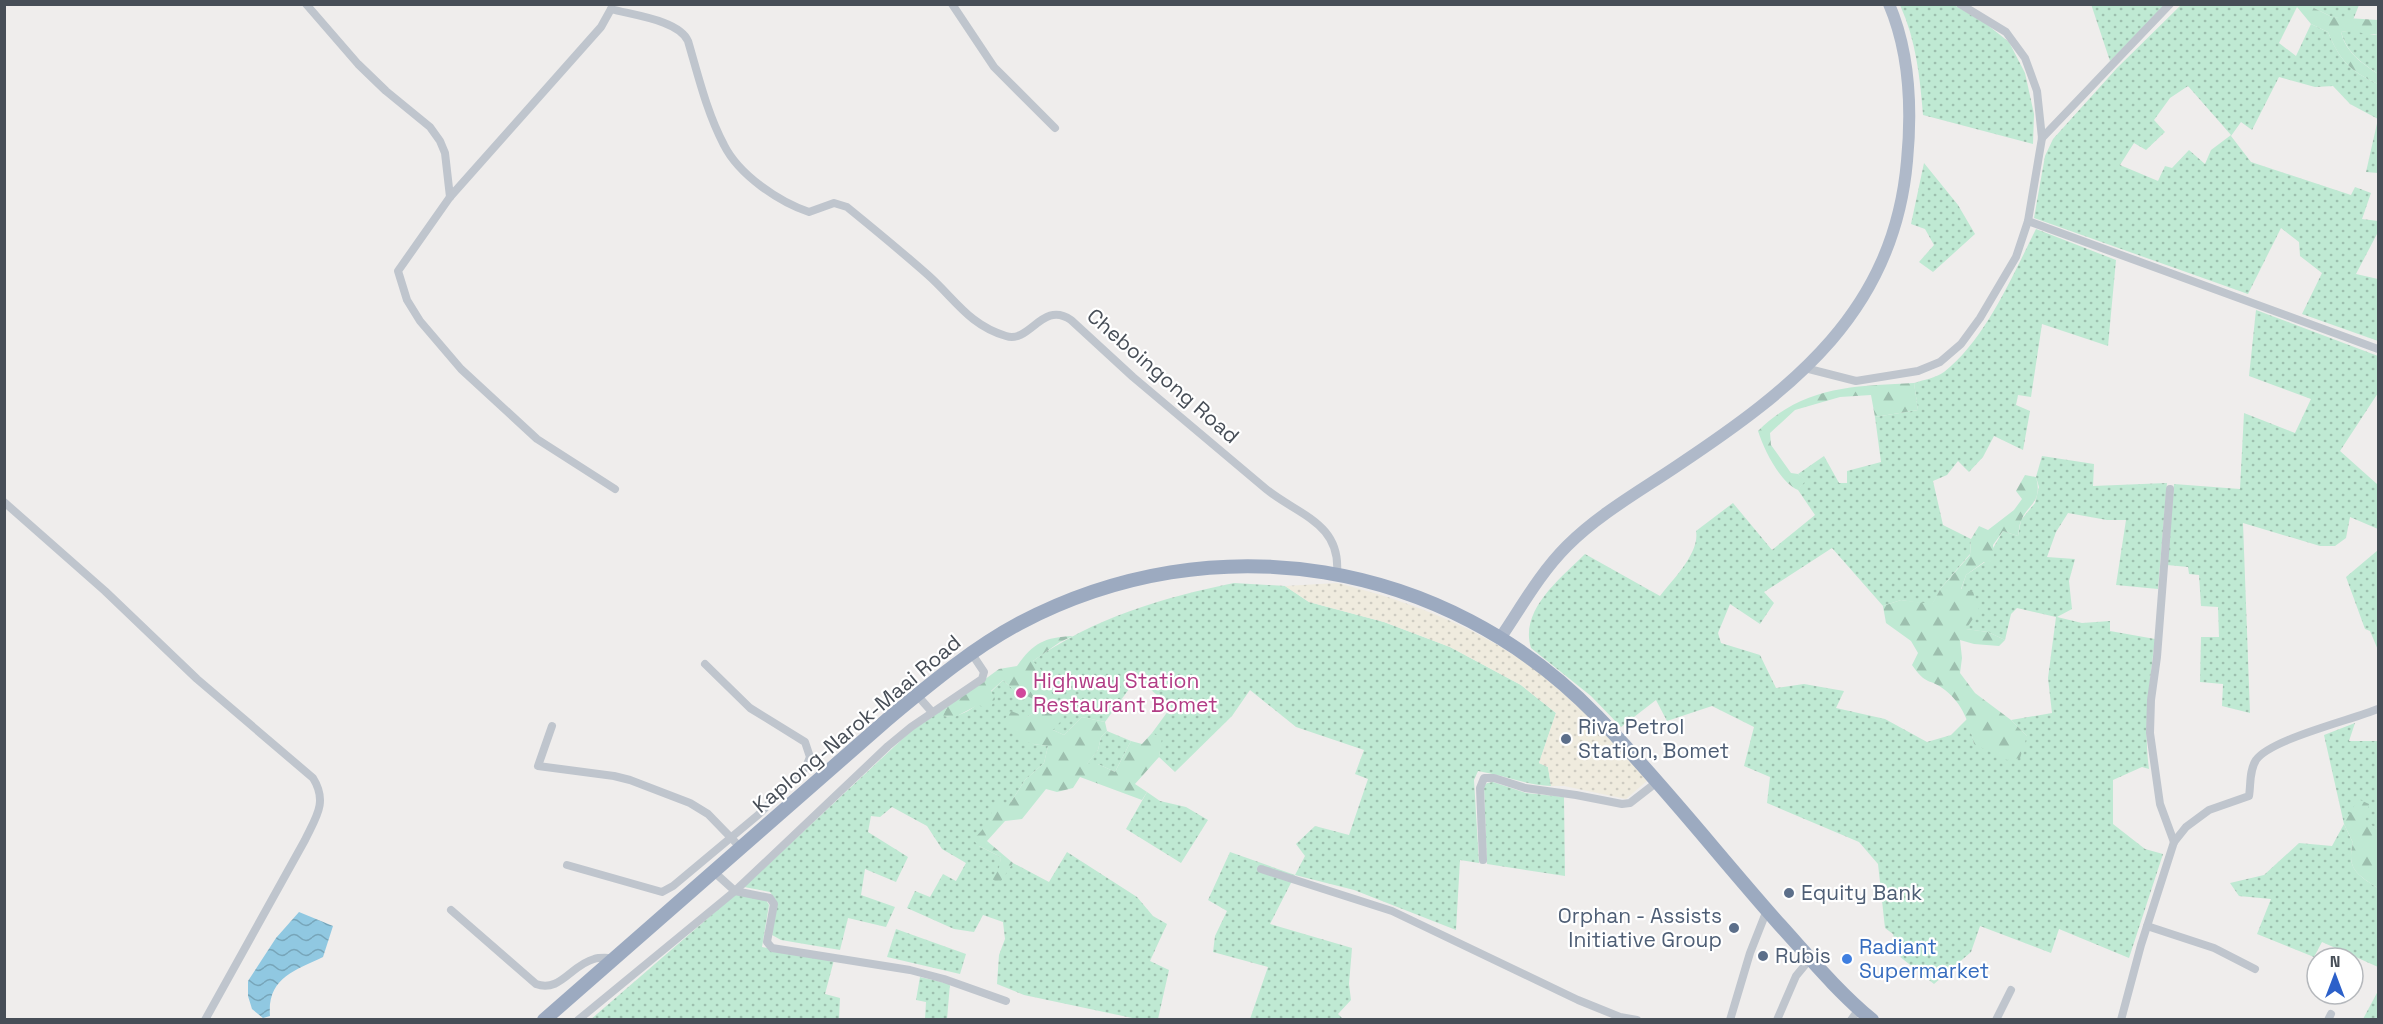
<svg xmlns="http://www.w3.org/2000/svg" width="2383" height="1024" font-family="'Space Grotesk',sans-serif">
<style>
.grass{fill:url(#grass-dots);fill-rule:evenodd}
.forest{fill:url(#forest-firs)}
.sand{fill:url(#sand-dots)}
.water{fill:url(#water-waves)}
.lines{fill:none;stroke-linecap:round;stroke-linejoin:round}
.minor{stroke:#bfc5cd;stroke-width:8}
.primary{stroke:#afb9c9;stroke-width:12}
.trunk{stroke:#9caac0;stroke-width:14}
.hotel-dot{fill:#d1479c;stroke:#fff;stroke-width:2}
.service-dot{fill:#5c6f8a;stroke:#fff;stroke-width:2}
.shop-dot{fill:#3f7fe0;stroke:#fff;stroke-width:2}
.labels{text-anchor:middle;stroke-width:4.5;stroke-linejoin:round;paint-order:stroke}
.street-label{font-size:21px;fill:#474e57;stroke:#fff}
.hotel-label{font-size:21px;fill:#b23c85;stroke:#fff;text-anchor:start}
.service-label{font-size:21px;fill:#4e5e75;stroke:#fff;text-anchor:start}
.shop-label{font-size:21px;fill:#366cbe;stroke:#fff;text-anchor:start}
</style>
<defs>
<pattern id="grass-dots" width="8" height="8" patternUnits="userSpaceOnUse" patternTransform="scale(1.5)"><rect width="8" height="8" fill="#bfe9d3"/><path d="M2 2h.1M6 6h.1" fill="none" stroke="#9dbfae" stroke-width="1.8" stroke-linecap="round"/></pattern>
<pattern id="forest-firs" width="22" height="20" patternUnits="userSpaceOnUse" patternTransform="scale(1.5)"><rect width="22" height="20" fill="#bfe9d3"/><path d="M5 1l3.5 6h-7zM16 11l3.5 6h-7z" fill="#9dbfae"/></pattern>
<pattern id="sand-dots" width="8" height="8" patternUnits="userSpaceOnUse" patternTransform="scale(1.5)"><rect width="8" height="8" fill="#efebde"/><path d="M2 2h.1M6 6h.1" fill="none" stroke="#cecbc1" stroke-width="1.8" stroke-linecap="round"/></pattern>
<pattern id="water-waves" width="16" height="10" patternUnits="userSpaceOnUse" patternTransform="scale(1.5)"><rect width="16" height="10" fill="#90c8e1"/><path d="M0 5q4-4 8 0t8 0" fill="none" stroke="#77a5b9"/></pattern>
</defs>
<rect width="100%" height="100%" fill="#efedec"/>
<g class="grass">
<path d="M2091 4 2165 5 2110 61Z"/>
<path d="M1900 5H1954L1985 23 2009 42 2025 73 2034 114 2033 144 1923 115C1920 77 1916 40 1900 5Z"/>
<path d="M2181 5H2359L2353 20 2332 17 2312 7H2297L2279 43 2296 56 2311 24 2328 32C2340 61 2350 71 2378 84V173L2366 172 2378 119 2350 104 2333 86 2315 87 2279 77 2252 130 2241 122 2231 136 2251 162 2351 195 2355 187 2371 193 2362 219 2378 221V232L2356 274 2378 279V341L2302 314 2322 273 2300 256 2299 242 2281 228 2248 294 2034 218 2045 156 2053 139 2117 68ZM2188 86 2231 135 2211 150 2205 164 2189 150 2172 168 2165 166 2158 181 2120 165 2134 143 2146 150 2165 132 2154 120 2170 98Z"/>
<path d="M2353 30 2374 35 2378 34V74C2361 62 2347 53 2341 32Z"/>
<path d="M1924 163 1958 205 1975 234 1933 272 1919 262 1934 245 1925 229 1911 224Z"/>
<path d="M2036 229 2116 260 2108 346 2042 324 2031 397 2018 395 2016 405 2030 411 2023 450 1994 436 1983 457 1969 472 1958 461 1947 475 1933 481 1943 525 1971 539 1970 554 1941 588 1932 605 1901 600 1883 606 1832 548 1764 592 1774 603 1760 624 1730 604 1718 633 1721 643 1760 655 1776 688 1804 684 1844 691 1836 708 1885 719 1927 742 1951 735 1968 718 1974 744 2027 736 2011 720 2052 713 2048 678 2056 617 2017 608 2011 614 2005 640 1988 632 1965 629 1961 590 1966 575 1985 562 2003 531 2018 536 2021 520 2035 503 2039 487 2036 477 2042 456 2094 464 2093 486 2167 483 2158 589 2116 585 2126 520H2107L2068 513 2056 532 2047 557 2075 559 2069 581 2072 609 2057 617 2082 623 2110 621V631L2155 639C2150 682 2143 726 2149 769L2142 767 2113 780V824L2145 849 2163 854 2129 958 2059 929 2051 953 1980 926 1971 952 1934 984 1899 956 1893 934 1885 928 1878 864 1859 842 1767 803 1770 777 1744 766 1754 727 1712 706 1667 721 1656 700 1621 727 1591 696 1531 648C1519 610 1561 578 1585 554L1660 596C1673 579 1700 553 1696 531L1733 503 1772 550 1815 515 1798 490 1805 480 1798 474 1824 456 1839 483H1847V471L1881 462 1875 417 1918 410 1914 383C1923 380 1936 378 1944 372 1985 340 2013 275 2036 229Z"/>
<path d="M2256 310 2378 356V393L2340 451 2377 484 2378 482V529L2350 517 2346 538 2335 546H2320L2243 523 2250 713 2222 706 2223 684 2200 682 2201 637H2219L2218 607 2201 606 2199 575 2189 574 2188 567 2167 565 2174 484 2240 489 2244 413 2295 433 2311 399 2249 376Z"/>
<path d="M2378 550V650L2370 631 2365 629 2346 577Z"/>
<path d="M1234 583 1285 586 1309 602 1384 622 1450 647 1521 685 1556 713 1539 763 1548 767 1551 786C1526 785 1503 775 1478 771L1474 780 1479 863 1460 860 1456 930 1354 890 1295 875 1270 924 1352 948 1349 984 1351 1000 1338 1014 1343 1019H1250L1268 967 1213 952 1215 936 1227 911 1208 900 1230 852 1295 875 1305 856 1296 844 1315 826 1349 835 1368 779 1355 774 1364 750 1296 727 1250 690 1232 716 1175 772 1159 757 1161 739 1152 733 1171 707 1137 678 1105 722 1082 717 1064 735 1053 730 1055 714 1033 661C1091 619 1164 597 1234 583Z"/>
<path d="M1003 680 1014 690 1040 701 1042 709 1027 717 1033 744 1048 746 1044 763 1025 780 1011 802 991 820 979 846 1001 857 998 883 1013 863 1049 882 1067 852 1137 897 1153 916 1167 924 1150 961 1169 970 1158 1019H1137L1024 995 997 984 999 955 1005 939 1003 922 983 915 974 932 954 929 907 908 915 891 930 897 943 874 956 881 966 863 942 849 927 826 892 807 880 817 871 816 868 832 908 857 896 882 865 869 861 895 895 907 886 927 848 918 840 950 781 940 772 935 776 900 770 892 744 887 911 731 947 707 944 716C969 719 986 696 1003 680Z"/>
<path d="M2355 723 2349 741H2377L2378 747V830L2364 820 2344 824 2353 843C2346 869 2358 875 2378 888V967L2322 942 2314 957 2257 934 2271 899 2239 896 2230 883 2264 875 2299 843 2332 846 2344 824 2324 735Z"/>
<path d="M1107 731 1131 741 1115 772 1098 764 1086 765 1098 750 1101 737Z"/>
<path d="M1493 782 1526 793 1564 797 1565 876 1487 864 1484 786 1487 783Z"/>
<path d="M1147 792 1160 801 1186 807 1208 820 1181 863 1126 829Z"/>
<path d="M736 894 766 900 769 905 762 947 834 960 825 994 840 998 839 1019 590 1020Z"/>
<path d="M896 929 966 954 960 974 887 957Z"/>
<path d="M920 977 950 984 947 1019H925L926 1002 916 1000Z"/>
<path d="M2378 991V1019H2363Z"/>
</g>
<g class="forest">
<path d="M2297 7H2312L2332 17 2378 20V34C2366 36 2354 29 2341 32 2346 53 2362 63 2378 74V84C2350 71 2340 61 2328 32L2311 24Z"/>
<path d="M1914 383 1918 410 1875 417 1871 395 1840 397 1795 410 1770 433 1771 445 1791 473 1798 474 1806 480 1798 490C1780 482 1764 450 1758 431 1803 386 1854 386 1914 383Z"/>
<path d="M2025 475 2036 477C2043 503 2028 503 2021 521 2019 525 2019 531 2018 536L2003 531 1993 545 1994 564 1984 562 1966 575 1961 589 1973 592 1979 610 1966 629 1988 632 2005 640 1999 646 1974 644 1960 640 1962 658 1960 673 1975 693 2011 720 2027 736 2020 758 2007 760 1974 744C1969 723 1963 704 1945 690 1930 678 1926 686 1912 665L1918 653 1911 641 1886 623 1883 606 1901 600 1932 604 1941 588 1970 555 1971 539 1979 526 1988 530 2014 510 2022 499 2016 491Z"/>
<path d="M1073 636 1060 642 1033 661 1043 672 1041 684 1057 698 1055 714 1062 720 1053 730 1064 735 1082 717 1105 722 1107 731 1101 737 1098 750 1087 764H1098L1115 772 1131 741 1142 744 1152 733 1162 738 1159 757 1135 784 1147 792 1142 800 1080 777 1073 788 1057 792 1046 789 1022 819 1005 821 987 841 1013 863 999 884 991 878 999 868 1001 857 979 846 973 840 991 820 992 806 1011 802 1025 780 1044 763 1048 746C1026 744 1016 740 1003 721L1011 711 1027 717 1041 709 1040 702 1014 690 1003 680 991 691 995 699 990 709 978 705 955 717 943 716 947 707 999 669 1017 666C1033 643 1045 637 1073 636Z"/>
<path d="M2358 799 2369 804 2365 820 2378 830V888C2358 875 2346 869 2353 843L2344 824Z"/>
</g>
<path class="sand" d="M1337 583C1431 606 1516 643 1586 713 1608 734 1628 758 1648 780L1626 799 1564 786H1551L1548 767 1539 763 1556 713 1521 685 1450 647 1384 622 1309 602 1285 586Z"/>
<path class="water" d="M299 912 333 926 323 957C294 971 267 978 270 1016L263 1018 252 1009 248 996V981L276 938Z"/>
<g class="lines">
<g class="minor">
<path d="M306 4 358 64 386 91 430 127 440 141 445 153 450 197"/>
<path d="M952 4 994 67 1055 128"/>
<path d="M611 9C632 15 679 20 688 41 698 75 707 113 724 145 739 175 779 202 809 212L834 203 847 207C874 229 902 252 928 275 955 299 969 325 1006 336 1030 344 1042 300 1071 320L1133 377 1266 489C1298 515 1341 523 1337 573"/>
<path d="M611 9 601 27 450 197 398 271 407 300 420 321 461 369 537 439 615 489"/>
<path d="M2042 138 2170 4"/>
<path d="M2028 221 2378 349"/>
<path d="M1805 368 1856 381 1918 371 1940 362 1961 344 1980 318 2016 257 2028 221 2042 138 2037 91 2025 58 2006 32 1960 4"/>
<path d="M2170 489 2157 657 2151 700 2150 733 2160 804 2174 842"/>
<path d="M4 502 105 591 197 679 313 778C328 802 316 817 305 840L205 1020"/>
<path d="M917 695 932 712"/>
<path d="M552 726 538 766 614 776 630 780 690 803 708 814 741 848"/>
<path d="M1483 860 1480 788 1484 778H1494L1525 788 1576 795 1622 804 1630 803 1657 782"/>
<path d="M567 865 662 892 673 886 758 815 806 767 810 757 805 742 750 708 705 664"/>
<path d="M1261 869 1392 911 1578 1000 1620 1017 1637 1020"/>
<path d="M714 872 735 891 770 898 774 904 767 942 772 948 910 970 944 979 1006 1001"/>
<path d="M451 910 536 984C560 993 571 965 594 959 600 957 607 958 613 958"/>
<path d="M2147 926 2214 948 2255 969"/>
<path d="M578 1020 735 891 888 746 911 727 982 679 984 672 972 654"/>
<path d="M1730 1020 1750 953 1767 910"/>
<path d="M1777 1020 1796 976 1810 959"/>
<path d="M1851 1020 1859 1009"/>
<path d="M1996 1020 2011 990"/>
<path d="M2121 1020 2141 945 2174 842 2186 827 2209 810 2249 796C2251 784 2249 771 2256 760 2271 739 2351 720 2378 709"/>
<path d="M2328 1020 2331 1014"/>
</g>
<path class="primary" d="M1501 637C1522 606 1540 573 1567 546 1599 514 1640 491 1677 466 1794 388 1894 311 1907 161 1912 109 1910 53 1889 4"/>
<path class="trunk" d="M544 1020 889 718C930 684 973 648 1020 623 1214 521 1445 559 1597 716 1661 782 1718 855 1780 925 1809 957 1838 992 1872 1020"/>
</g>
<circle class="hotel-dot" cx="1021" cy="693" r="6"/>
<g class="service-dot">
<circle cx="1566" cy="739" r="6"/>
<circle cx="1789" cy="893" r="6"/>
<circle cx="1734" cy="928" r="6"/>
<circle cx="1763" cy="956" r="6"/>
</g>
<circle class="shop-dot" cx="1847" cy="959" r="6"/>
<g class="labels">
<g class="street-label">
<text transform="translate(1163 376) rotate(41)" y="7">Cheboingong Road</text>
<text transform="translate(857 724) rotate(-40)" y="7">Kaplong-Narok-Maai Road</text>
</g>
<g class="hotel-label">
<text x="1033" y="688">Highway Station<tspan x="1033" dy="24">Restaurant Bomet</tspan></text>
</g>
<g class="service-label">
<text x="1578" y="734">Riva Petrol<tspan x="1578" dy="24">Station, Bomet</tspan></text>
<text x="1801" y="900">Equity Bank</text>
<text x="1722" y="923" text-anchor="end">Orphan - Assists<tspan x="1722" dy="24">Initiative Group</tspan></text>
<text x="1775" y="963">Rubis</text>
</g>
<g class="shop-label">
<text x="1859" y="954">Radiant<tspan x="1859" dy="24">Supermarket</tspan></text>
</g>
</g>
<rect width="2383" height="1024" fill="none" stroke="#474e57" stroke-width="12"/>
<g transform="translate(2335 976)"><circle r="28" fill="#ffffff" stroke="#b5b8bc" stroke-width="1.5"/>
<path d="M0-4.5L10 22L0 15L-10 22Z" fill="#2c60c9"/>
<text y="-9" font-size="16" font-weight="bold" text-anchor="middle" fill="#474e57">N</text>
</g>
</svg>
